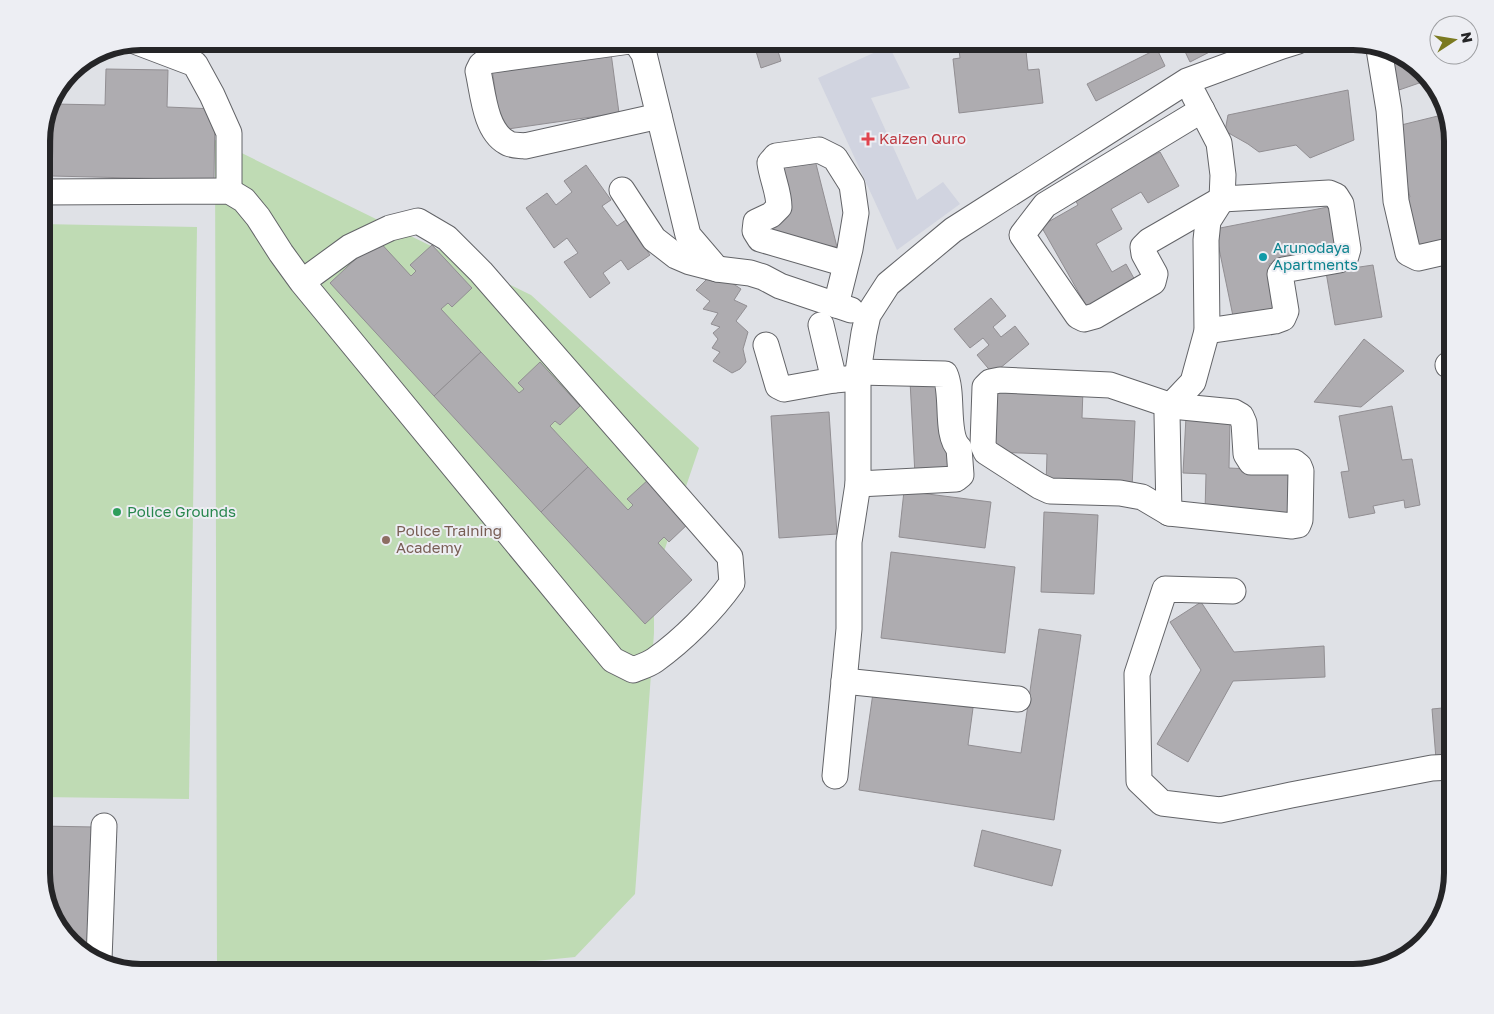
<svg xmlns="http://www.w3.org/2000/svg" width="1494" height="1014" font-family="'Golos Text',sans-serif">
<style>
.built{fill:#d1d4e0}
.green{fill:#bfdbb4}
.building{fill:#aeacb0;stroke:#918e92}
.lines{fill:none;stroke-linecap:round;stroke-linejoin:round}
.minor-casing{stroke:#636468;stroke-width:27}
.minor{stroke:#fff;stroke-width:25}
.health-dot{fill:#e0444e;stroke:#edeef3;stroke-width:2}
.culture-dot{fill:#0f9aa8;stroke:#edeef3;stroke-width:2}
.leisure-dot{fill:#2e9e5b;stroke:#edeef3;stroke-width:2}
.education-dot{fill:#8d6e63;stroke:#edeef3;stroke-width:2}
.labels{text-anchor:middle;stroke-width:4;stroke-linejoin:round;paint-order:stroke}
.health-label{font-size:15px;fill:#be3a42;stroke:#edeef3;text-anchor:start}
.culture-label{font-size:15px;fill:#0d838f;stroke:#edeef3;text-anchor:start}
.leisure-label{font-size:15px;fill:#27864d;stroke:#edeef3;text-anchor:start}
.education-label{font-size:15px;fill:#785e54;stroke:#edeef3;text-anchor:start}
.rim{fill:none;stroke:#252527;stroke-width:6}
</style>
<rect width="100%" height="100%" fill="#dfe1e6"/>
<path class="built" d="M889 46 910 88 871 98 917 200 943 182 960 204 897 250 818 78Z"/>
<g class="green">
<path d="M215 140 531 295 699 448 654 581V633L635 894 575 957 416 973H217Z"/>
<path d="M41 224 197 227 189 799 41 797Z"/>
</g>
<g class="building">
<path d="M753 41H799L777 48 781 61 761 68Z"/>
<path d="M958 41H1025L1028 70 1039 69 1043 103 959 113 953 59 960 58Z"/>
<path d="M1180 41H1231L1190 62Z"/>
<path d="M1157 49 1165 66 1096 101 1087 84Z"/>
<path d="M1386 51 1408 58 1428 80 1399 90Z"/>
<path d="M611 53 619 113 501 130 492 69Z"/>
<path d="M106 69 168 70 167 107 215 109 214 180 52 176 54 104 105 105Z"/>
<path d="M1348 90 1354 140 1310 158 1296 145 1259 152 1248 144 1225 131 1228 115Z"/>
<path d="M49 104H54L52 176H41V135Z"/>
<path d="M1446 114 1453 141V247L1434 252 1432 242 1412 246 1401 199 1410 197 1393 127Z"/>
<path d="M1160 152 1179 186 1148 203 1141 192 1111 209 1122 229 1096 244 1112 272 1126 264 1136 282 1088 309 1041 226 1078 205 1072 194 1139 156 1142 161Z"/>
<path d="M814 156 837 247 767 237 780 166Z"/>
<path d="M586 165 611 200 602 206 617 226 626 220 650 255 628 270 621 260 603 273 610 283 590 298 564 262 578 253 567 238 554 248 526 208 547 193 556 205 572 192 564 181Z"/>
<path d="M1333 206 1340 249 1269 264 1279 313 1234 321 1215 229Z"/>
<path d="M377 239 411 276 416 271 410 265 432 245 472 288 452 307 448 303 441 309 481 352 434 396 330 283Z"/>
<path d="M1373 265 1382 317 1335 325 1326 272Z"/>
<path d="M710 276 726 279 741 289 734 300 747 306 736 321 748 332 743 349 746 362 740 369 732 373 713 361 720 352 712 348 718 339 713 333 720 327 711 324 718 313 703 309 710 301 696 290Z"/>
<path d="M991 298 1006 316 993 327 1001 337 1015 326 1029 344 993 374 977 355 989 345 983 338 970 348 954 329Z"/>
<path d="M1364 339 1404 371 1361 407 1314 402Z"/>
<path d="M481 352 519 393 524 389 518 383 540 362 580 406 560 425 555 421 550 426 588 467 541 512 434 396Z"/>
<path d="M943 379 956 474 915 475 910 381Z"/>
<path d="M996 386 1083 389 1082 418 1135 421 1132 488 1046 484 1047 454 993 452Z"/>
<path d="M1392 406 1402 460 1412 459 1420 505 1405 508 1404 500 1373 506 1375 513 1349 518 1341 472 1349 471 1339 416Z"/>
<path d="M829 412 837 534 779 538 771 416Z"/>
<path d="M1186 417 1230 418 1229 468 1295 471 1294 521 1205 512 1206 474 1183 473Z"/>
<path d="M588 467 628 510 633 505 627 499 649 479 689 523 669 542 664 537 658 543 692 580 645 624 541 512Z"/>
<path d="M904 491 991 502 985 548 899 537Z"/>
<path d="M1044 512 1098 515 1094 594 1041 592Z"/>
<path d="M891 552 1015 567 1005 653 881 638Z"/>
<path d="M1201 602 1234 652 1324 646 1325 677 1233 681 1188 762 1157 744 1201 670 1170 622Z"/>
<path d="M1039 629 1081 635 1054 820 859 790 873 693 973 708 968 745 1021 753Z"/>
<path d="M1453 707V757L1436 759 1432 709Z"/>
<path d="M41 826 94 827 91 958 86 956 55 922 41 879Z"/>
<path d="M982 830 1061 850 1052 886 974 866Z"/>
</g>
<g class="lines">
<g class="minor-casing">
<g id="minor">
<path d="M630 41 486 61 481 65 478 71C483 93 485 130 506 142 511 146 519 145 525 146L659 116"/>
<path d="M631 41 638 45 644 54 688 235 717 269"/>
<path d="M137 42 195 64 212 95 229 133V191"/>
<path d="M1379 49 1389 110 1396 201 1408 253 1418 258 1453 250"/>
<path d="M1202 110 1045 205 1022 235 1078 316 1084 319 1095 316 1153 282 1155 274 1144 254 1143 247 1149 241 1222 199 1329 193 1336 196 1341 204 1348 249 1346 256 1339 260 1283 270 1280 274 1286 311 1283 318 1275 321 1207 331"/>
<path d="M622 190 654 239 676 256 690 262 717 269 750 273 763 277 780 286 851 310"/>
<path d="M41 192 229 191 244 200 258 217 281 253 302 282 613 660 633 670C640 667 648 665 655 660 683 640 712 611 732 583L730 557 481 272 447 238 418 221 390 228 350 247 302 282"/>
<path d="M836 305 850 249 856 213 852 185 835 158 819 150 776 156 770 163C772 178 779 192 779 207L771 215 756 222 755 231 760 239 846 264"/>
<path d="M821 325 834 380"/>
<path d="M766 345 778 386 784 389 834 380 858 378"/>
<path d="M1448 365 1453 364"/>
<path d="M858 372 945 374C954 394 945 435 959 448L961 475 956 479 858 484"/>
<path d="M1000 380 1110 385 1172 406 1234 412 1241 416 1244 423 1246 454 1251 462H1294L1299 466 1301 471 1300 520 1298 525 1292 526 1169 513 1142 497 1120 493 1050 491 1039 486 986 452 983 445 985 387 990 382Z"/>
<path d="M1169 513 1167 414 1175 401 1193 382 1207 331 1206 240 1208 221 1222 199 1223 175 1219 143 1194 95"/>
<path d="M1233 591 1165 589 1137 674 1139 781 1162 803 1220 810 1291 795 1432 768 1453 767"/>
<path d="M844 681 1018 699"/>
<path d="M835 776 849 629V542L858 484V372L864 333 868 315 888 284 953 230 1187 81 1282 46 1298 41"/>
<path d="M99 960 104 826"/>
</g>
</g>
<use href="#minor" class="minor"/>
</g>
<path class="health-dot" d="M865.5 131.5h5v5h5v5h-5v5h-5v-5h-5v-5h5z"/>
<circle class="culture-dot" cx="1263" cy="257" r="5"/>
<circle class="leisure-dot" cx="117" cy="512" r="5"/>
<circle class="education-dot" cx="386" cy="540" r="5"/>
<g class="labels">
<g class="health-label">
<text x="879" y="144">Kaizen Quro</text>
</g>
<g class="culture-label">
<text x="1273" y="253">Arunodaya<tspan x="1273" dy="17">Apartments</tspan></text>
</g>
<g class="leisure-label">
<text x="127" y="517">Police Grounds</text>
</g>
<g class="education-label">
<text x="396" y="536">Police Training<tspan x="396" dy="17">Academy</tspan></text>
</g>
</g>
<path d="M0 0H1494V1014H0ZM141 50H1353A91 91 0 0 1 1444 141V873A91 91 0 0 1 1353 964H141A91 91 0 0 1 50 873V141A91 91 0 0 1 141 50Z" fill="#edeef3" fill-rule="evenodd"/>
<path class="rim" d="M141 50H1353A91 91 0 0 1 1444 141V873A91 91 0 0 1 1353 964H141A91 91 0 0 1 50 873V141A91 91 0 0 1 141 50Z"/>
<g transform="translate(1454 40) rotate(78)"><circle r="24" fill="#edeef3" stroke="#9d9ea1"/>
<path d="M0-4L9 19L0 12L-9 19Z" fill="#7b7a20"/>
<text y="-8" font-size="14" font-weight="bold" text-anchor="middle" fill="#252527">N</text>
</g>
</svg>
